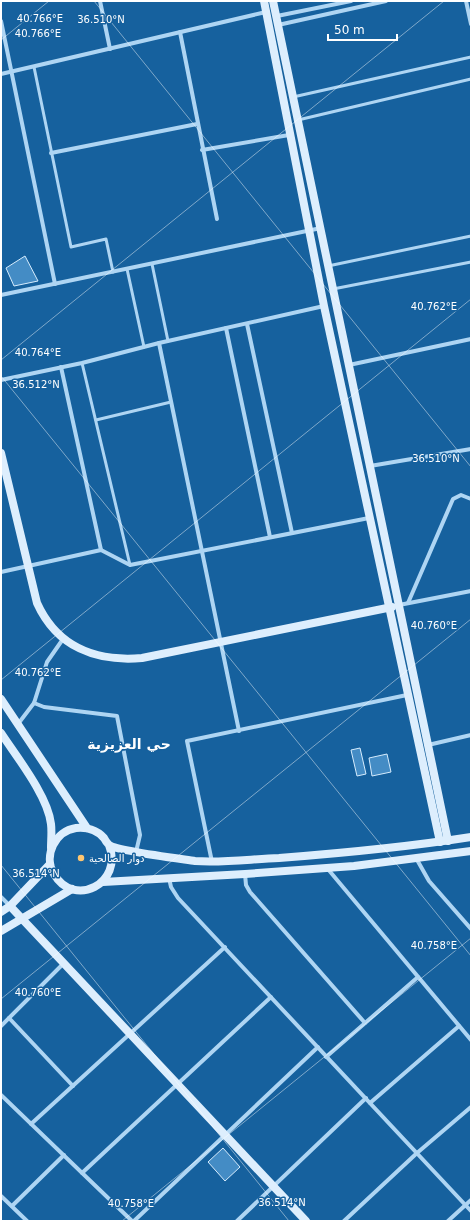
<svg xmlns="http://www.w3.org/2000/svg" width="472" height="1222" font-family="'DejaVu Sans','Noto Sans Arabic',sans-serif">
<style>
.building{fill:#448cc5;stroke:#d6ecfd}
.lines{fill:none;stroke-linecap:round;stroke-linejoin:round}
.lane{stroke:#aed5f3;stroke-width:3}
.street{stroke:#aed5f3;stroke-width:4}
.secondary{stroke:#ddeefd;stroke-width:8}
.ticks{fill:none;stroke:#fff;stroke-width:1;stroke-opacity:0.45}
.poi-dot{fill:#ffc670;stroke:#16619e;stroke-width:1.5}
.labels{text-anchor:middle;stroke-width:3;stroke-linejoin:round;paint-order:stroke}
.poi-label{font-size:10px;fill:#fff;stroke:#16619e;text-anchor:start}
.district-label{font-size:14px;font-weight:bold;fill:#fff;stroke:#16619e}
.ticks-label{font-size:10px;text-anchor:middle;fill:#fff;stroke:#16619e;stroke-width:3;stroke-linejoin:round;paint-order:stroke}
</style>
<rect width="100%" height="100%" fill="#16619e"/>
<g class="building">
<path d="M25 256 38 281 14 286 6 268Z"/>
<path d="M360 748 366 774 357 776 351 750Z"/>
<path d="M387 754 391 772 372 776 369 758Z"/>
<path d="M223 1148 240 1167 225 1181 208 1162Z"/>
</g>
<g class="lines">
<g class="lane">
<path d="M34 67 71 247 106 239 113 272"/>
<path d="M293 97 471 57"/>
<path d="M298 120 471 79"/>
<path d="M152 264 168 341"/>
<path d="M328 266 471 236"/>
<path d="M127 269 144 347"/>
<path d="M333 289 471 262"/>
<path d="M82 363 130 565"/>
<path d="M96 420 171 402"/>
</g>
<g class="street">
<path d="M100 1 110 49"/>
<path d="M466 1 471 24"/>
<path d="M277 16 351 1"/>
<path d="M1 21 55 284"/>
<path d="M278 25 386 1"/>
<path d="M180 32 217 219"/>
<path d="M1 74 266 12"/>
<path d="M202 150 289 135"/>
<path d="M51 153 197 124"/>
<path d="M1 295 321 228"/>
<path d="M247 324 292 533"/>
<path d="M226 328 270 537"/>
<path d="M159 343 239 731"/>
<path d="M349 365 471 339"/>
<path d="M61 367 101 550"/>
<path d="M1 380 82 363 159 343 324 306"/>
<path d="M370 466 471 449"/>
<path d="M1 572 101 550 130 565 369 518"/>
<path d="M408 603 453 499 461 495 471 499"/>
<path d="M399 605 471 591"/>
<path d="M34 703 44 707 117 716 140 835 136 852"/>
<path d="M18 724 34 703 47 662 63 639"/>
<path d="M428 745 471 735"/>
<path d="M416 858 429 881 471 929"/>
<path d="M212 862 187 741 407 695"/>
<path d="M327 868 471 1040"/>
<path d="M245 874 246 885 250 892 365 1023"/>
<path d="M169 878 171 887 178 898 471 1211"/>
<path d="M1 897 10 906"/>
<path d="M9 1018 73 1086"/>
<path d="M1 1026 64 963"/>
<path d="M326 1057 418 977"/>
<path d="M1 1095 132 1221"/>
<path d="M370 1103 459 1026"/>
<path d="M31 1124 225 947"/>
<path d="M82 1173 271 997"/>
<path d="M1 1196 27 1221"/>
<path d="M12 1206 64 1155"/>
<path d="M134 1221 318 1047"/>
<path d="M237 1221 366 1098"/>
<path d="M344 1221 417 1153 471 1107"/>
<path d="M448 1221 471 1200"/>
</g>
<g class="secondary">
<path d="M264 1 324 306 440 842"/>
<path d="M273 1 448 841"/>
<path d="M1 453 37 603C57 647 96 662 142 658L392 607"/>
<path d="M1 699 87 828"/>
<path d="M1 733C16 756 48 796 51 824 52 832 51 840 51 848"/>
<path d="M109 845C124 883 74 909 54 874 43 856 55 831 76 828 86 827 97 830 104 838 105 840 107 843 109 845 117 851 182 859 195 861 223 863 251 859 279 858 344 853 407 847 471 837"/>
<path d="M103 882 245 874 354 866 471 851"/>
<path d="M10 906 306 1221"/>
<path d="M1 912 10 906 50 864"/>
<path d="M1 931 72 889"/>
</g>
</g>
<path class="ticks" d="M94 1 471 467M1 40 49 1M1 360 444 1M1 376 471 956M1 680 471 299M1 865 289 1221M1 999 471 619M122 1221 471 938"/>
<circle class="poi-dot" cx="81" cy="858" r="4"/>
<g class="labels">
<g class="poi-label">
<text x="89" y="862">دوار الصالحية</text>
</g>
<g class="district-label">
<text x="129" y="749">حي العزيزية</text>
</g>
</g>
<g class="ticks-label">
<text x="40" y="22">40.766°E</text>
<text x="101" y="23">36.510°N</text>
<text x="38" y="37">40.766°E</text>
<text x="434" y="310">40.762°E</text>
<text x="38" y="356">40.764°E</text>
<text x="36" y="388">36.512°N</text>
<text x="436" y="462">36.510°N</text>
<text x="434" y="629">40.760°E</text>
<text x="38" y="676">40.762°E</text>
<text x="36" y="877">36.514°N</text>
<text x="434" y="949">40.758°E</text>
<text x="38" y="996">40.760°E</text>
<text x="282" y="1206">36.514°N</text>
<text x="131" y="1207">40.758°E</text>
</g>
<rect width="472" height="1222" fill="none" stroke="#ffffff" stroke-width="4"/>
<path d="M328 34v6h69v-6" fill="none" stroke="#ffffff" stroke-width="2"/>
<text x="334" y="34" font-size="12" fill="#ffffff" stroke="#16619e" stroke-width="3" paint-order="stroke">50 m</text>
</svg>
